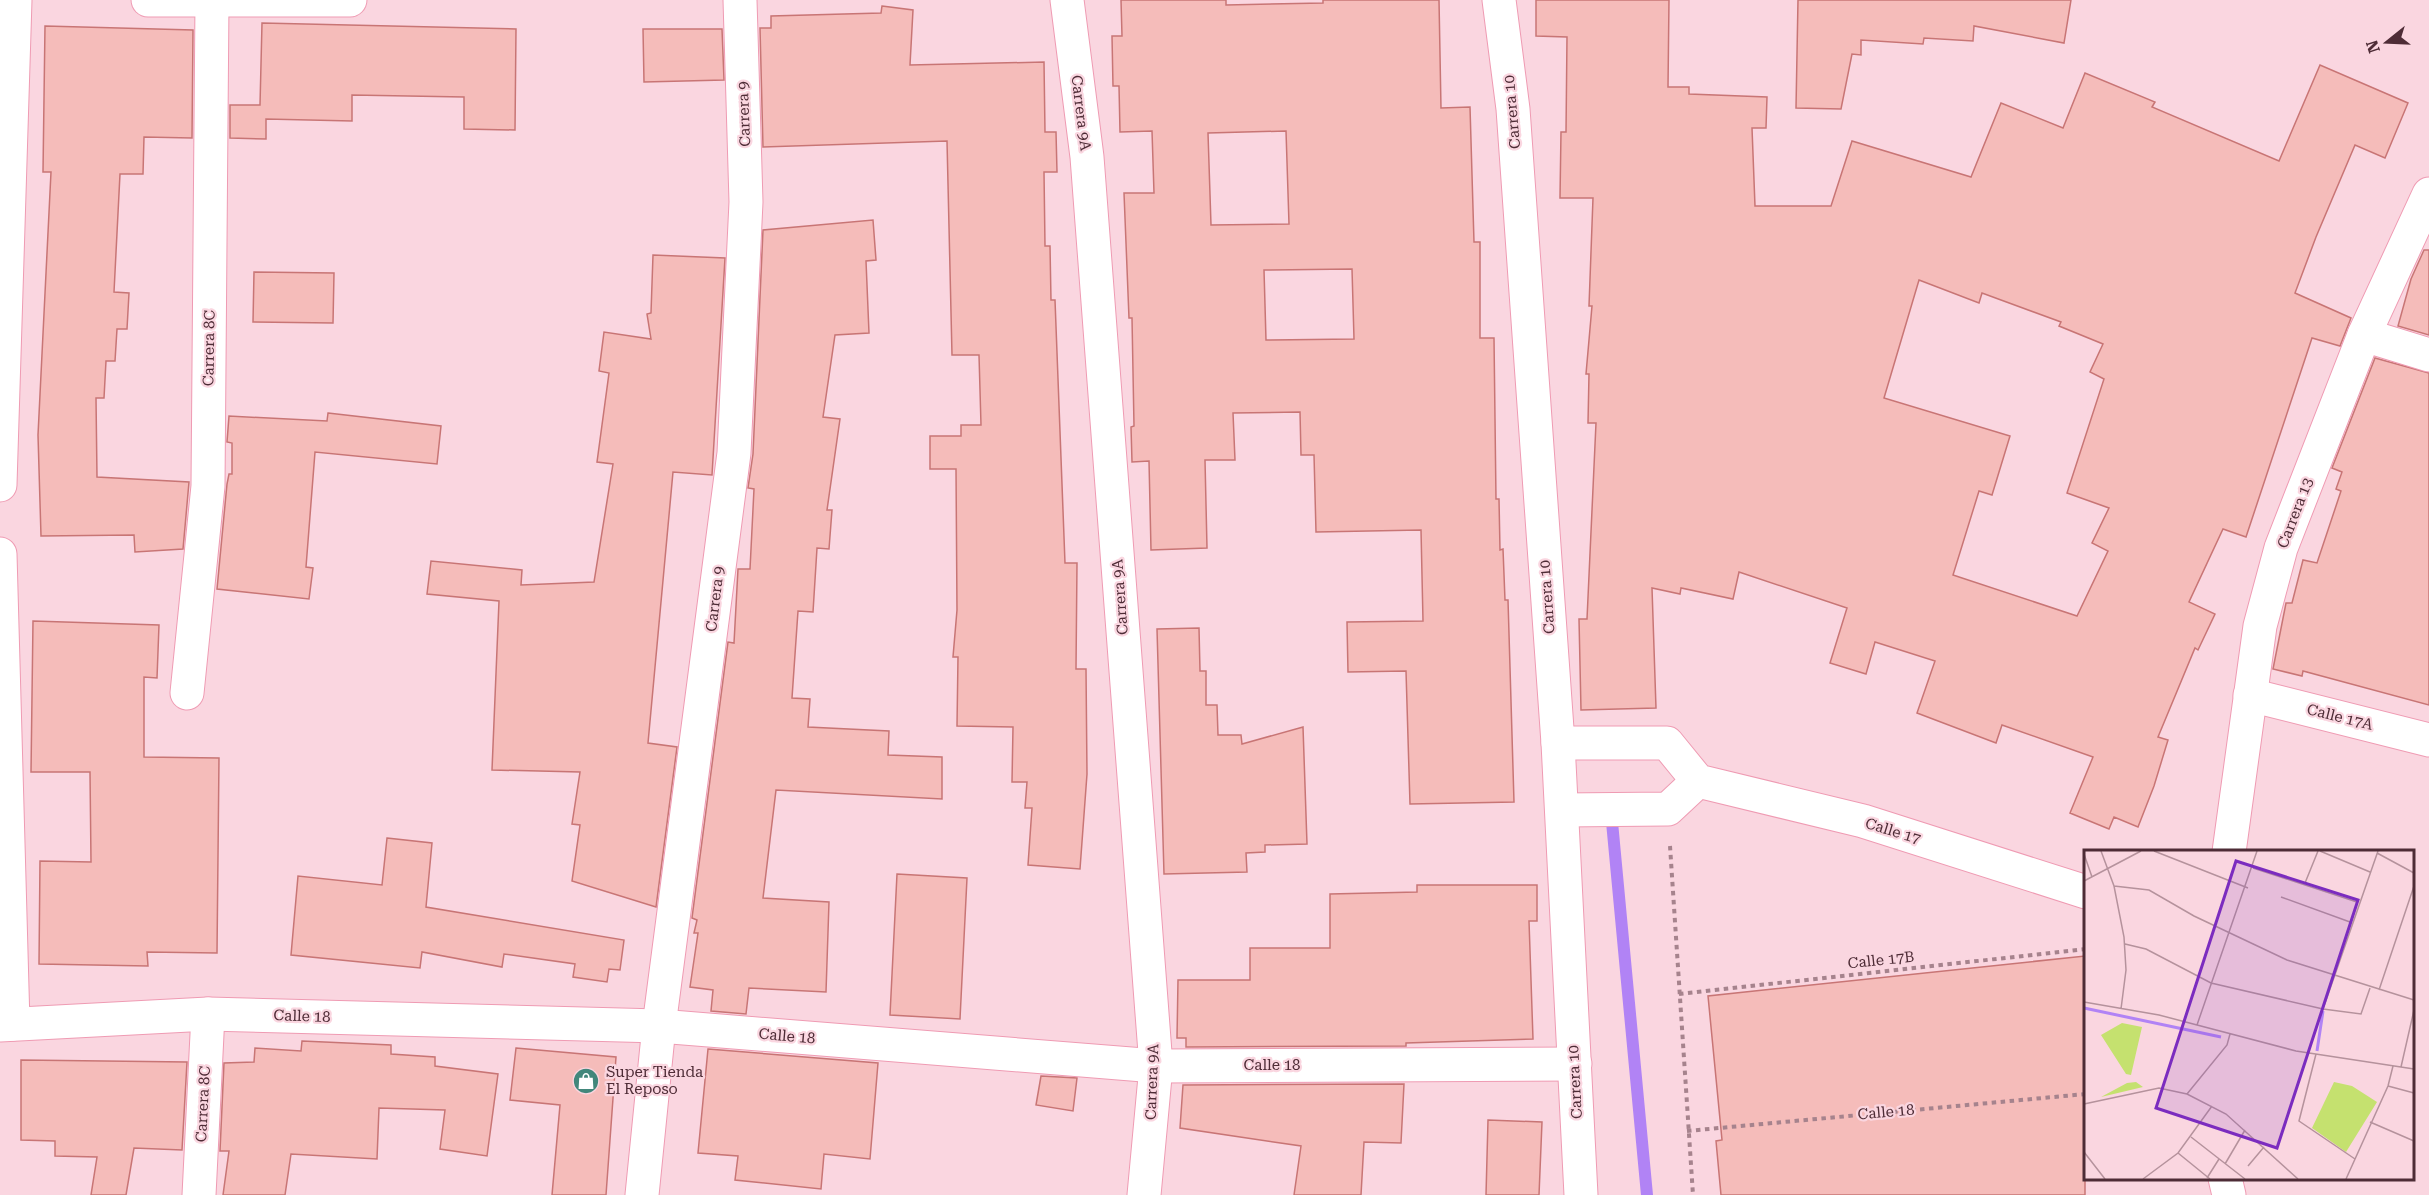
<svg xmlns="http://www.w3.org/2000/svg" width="2429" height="1195" font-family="'Roboto Serif',serif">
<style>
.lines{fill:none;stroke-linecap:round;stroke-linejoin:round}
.stream{stroke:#b183f5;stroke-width:12}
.building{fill:#f5bcba;stroke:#c87575;stroke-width:1.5;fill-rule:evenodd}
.street-casing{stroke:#ef9bb3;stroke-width:35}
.secondary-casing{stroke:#ef9bb3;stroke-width:35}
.path{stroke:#a6838d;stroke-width:4;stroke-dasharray:4.5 4.5;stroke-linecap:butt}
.street{stroke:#fff;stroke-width:33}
.secondary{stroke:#fff;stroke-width:33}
.labels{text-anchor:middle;stroke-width:4.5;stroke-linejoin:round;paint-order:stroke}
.street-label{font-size:15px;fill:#4e2c36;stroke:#fad6e0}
.poi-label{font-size:15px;fill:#4e2c36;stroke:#fad6e0;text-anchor:start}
.inset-river{fill:none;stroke:#b183f5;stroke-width:3}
.inset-road{fill:none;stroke:#b5929c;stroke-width:1.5}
.view{fill:#7b2cbf;fill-opacity:0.15;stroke:#7b2cbf;stroke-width:3}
.inset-edge{fill:none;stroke:#4e2c36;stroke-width:3}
</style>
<rect width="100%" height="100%" fill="#fad6e0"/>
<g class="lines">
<path class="stream" d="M1612 822 1647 1195"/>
</g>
<g class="building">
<path d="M1121 0H1226V5L1323 3V0H1439L1441 108 1470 107 1474 242H1480V338H1494L1496 499H1499L1500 550 1503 549 1505 600H1508L1514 802 1410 804 1406 671 1348 672 1347 622 1423 621 1421 530 1316 532 1314 455H1301L1300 412 1233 413 1235 460H1205L1207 548 1151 550 1149 461 1132 462 1131 427 1134 426 1132 318H1129L1124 193H1154L1152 131 1120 132 1119 86H1113L1112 36H1122ZM1286 131 1289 224 1211 225 1208 133ZM1352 269 1354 339 1266 340 1264 270Z"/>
<path d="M1536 0H1669L1668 87H1689V94L1767 97 1766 128H1752L1755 206H1831L1852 141 1971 177 2001 103 2063 128 2085 73 2155 102 2152 107 2279 161 2320 65 2408 103 2385 158 2355 145 2316 237 2295 293 2351 318 2340 346 2312 338 2246 537 2223 529 2189 602 2215 614 2198 650 2195 648 2158 737 2168 740 2154 786 2138 827 2114 817 2109 829 2070 813 2093 757 2002 725 1996 743 1917 713 1935 661 1875 642 1866 674 1830 663 1847 608 1739 572 1733 599 1681 588 1680 594 1652 588 1656 708 1581 710 1579 619H1587L1596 423H1588L1589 374H1586L1592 306H1589L1593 198H1560L1561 132H1566L1567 37 1536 36ZM1919 280 1979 303 1982 293 2061 322 2059 326 2103 344 2090 372 2104 379 2067 493 2109 508 2092 543 2108 551 2077 616 1953 575 1979 491 1992 495 2010 436 1884 398Z"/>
<path d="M1798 0H2071L2064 43 1974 26 1973 41 1924 38 1923 44 1861 40V55L1852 54 1841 109 1796 108Z"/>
<path d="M882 6 913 10 910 65 1044 62 1045 132H1056L1057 172H1044L1045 246H1050L1051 300H1055L1065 563H1077L1076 669H1086L1087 774 1080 869 1028 865 1032 808H1025L1027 782H1012L1013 727 957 726 958 657H953L957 610 956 469H930V436H961V425H981L979 355H952L947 141 763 147 760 28H771V16L881 13Z"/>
<path d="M262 23 516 29 515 130 464 129V97L352 95V121L266 119V139L230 138V105H260Z"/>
<path d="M45 26 193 30 192 138 144 137 143 174H120L114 292 129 293 127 329H117L115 361H106L104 398H96L97 477 189 482 183 549 135 552 134 535 41 536 38 435 51 172H43Z"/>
<path d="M643 29H722L724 80 644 82Z"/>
<path d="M873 220 876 260 866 261 869 333 835 335 823 417 840 419 827 510H832L829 549 817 548 813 612 798 611 792 698 810 699 808 727 889 731 888 755 942 757V799L776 790 763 898 829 902 826 992 749 988 746 1014 711 1011 713 990 690 987 698 933H694L697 920 692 918 728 642 734 643 738 569H750L754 489 748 488 753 454 763 230Z"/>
<path d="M2424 250H2429V335L2398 326 2411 279Z"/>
<path d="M653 255 725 258 712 475 673 472 648 743 677 747 656 907 572 881 580 825 572 824 580 772 492 770 499 601 427 594 431 561 522 570 521 585 594 582 613 464 597 462 609 373 599 371 604 332 651 339 647 314 651 313Z"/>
<path d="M254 272 334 273 333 323 253 322Z"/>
<path d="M2375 358 2429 373V705L2303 671 2302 676 2273 669 2286 603H2292L2303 560 2317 563 2341 491 2336 489 2342 472 2332 468Z"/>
<path d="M328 413 441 426 437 464 315 452 306 567 313 568 309 599 217 589 227 484 229 474H232V443L227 442 229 416 327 421Z"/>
<path d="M33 621 159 625 157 678 144 677V757L219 758 217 953 147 952 148 966 39 964 40 861 91 862 90 772H31Z"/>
<path d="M1199 628 1200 671H1206V705H1217L1218 735H1241L1242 744 1303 727 1307 844 1265 845V852L1246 853 1247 872 1164 874 1157 629Z"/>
<path d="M387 838 432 843 426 907 624 940 620 970 609 969 607 982 573 977 575 964 504 954 502 967 422 952 420 968 291 955 298 876 382 885Z"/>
<path d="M897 874 967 878 960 1019 890 1015Z"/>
<path d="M1417 885H1537V921H1529L1533 1039 1406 1043V1046L1186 1047V1038H1177L1178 980H1250V948H1330V894L1417 892Z"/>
<path d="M2085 956V1195H1721L1716 1141 1722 1140 1708 996Z"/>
<path d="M302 1041 391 1045V1054L435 1057V1066L498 1074 487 1156 440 1149 445 1110 379 1108 377 1159 291 1154 285 1195H223L229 1151H220L224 1063 254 1062 255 1048 301 1051Z"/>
<path d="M516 1048 616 1057 606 1195H552L560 1105 510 1100Z"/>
<path d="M708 1049 878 1063 870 1159 824 1154 821 1189 735 1180 738 1156 698 1153Z"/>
<path d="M21 1060 187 1062 182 1150 134 1148 126 1195H91L97 1157 55 1156V1141L21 1140Z"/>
<path d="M1041 1076 1077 1078 1073 1111 1036 1105Z"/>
<path d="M1404 1084 1401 1143 1364 1142 1361 1195H1294L1301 1146 1180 1128 1183 1085Z"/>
<path d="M1488 1120 1542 1122 1539 1195H1486Z"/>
</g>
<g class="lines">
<g class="street-casing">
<g id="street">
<path d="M148 0H350"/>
<path d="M1067 0 1087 157 1156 1066 1144 1195"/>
<path d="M2364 335 2429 355"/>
<path d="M0 485 15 0"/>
<path d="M0 554 13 1024"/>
<path d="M187 693 208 486 212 1"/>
<path d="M2250 695 2429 740"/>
<path d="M1558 743H1667L1698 781 1863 821 2086 892"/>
<path d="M1562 810 1668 809 1698 781"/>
<path d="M2229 852 2260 626 2281 548 2364 335 2429 194"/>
<path d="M0 1025 208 1014 659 1026 1156 1066 1575 1064"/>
<path d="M2225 1178 2229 1195"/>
<path d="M199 1195 208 1014"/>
<path d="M642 1195 659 1026 734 453 746 202 740 0"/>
</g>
</g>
<g class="secondary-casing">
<path id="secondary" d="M1499 0 1513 109 1558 743 1581 1195"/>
</g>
<g class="path">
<path d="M1670 846 1693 1195"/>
<path d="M1679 994 2086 949"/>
<path d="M1687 1131 2086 1094"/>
</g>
<use href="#street" class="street"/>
<use href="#secondary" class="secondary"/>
</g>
<defs>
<g id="shop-disc" transform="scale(1.35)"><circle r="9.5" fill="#42877b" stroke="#fad6e0"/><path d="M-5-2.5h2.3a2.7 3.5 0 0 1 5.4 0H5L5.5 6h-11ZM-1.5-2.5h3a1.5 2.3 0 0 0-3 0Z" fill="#fff"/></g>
</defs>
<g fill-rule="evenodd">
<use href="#shop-disc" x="586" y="1081"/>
</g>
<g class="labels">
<g class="street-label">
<text transform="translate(1512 112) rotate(-95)" y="5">Carrera 10</text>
<text transform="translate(1081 113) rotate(83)" y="5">Carrera 9A</text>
<text transform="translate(744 114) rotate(-92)" y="5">Carrera 9</text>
<text transform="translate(209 348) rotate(-89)" y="5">Carrera 8C</text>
<text transform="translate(2295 513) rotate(-69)" y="5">Carrera 13</text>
<text transform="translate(1120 597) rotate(-94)" y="5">Carrera 9A</text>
<text transform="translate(1547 597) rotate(-94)" y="5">Carrera 10</text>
<text transform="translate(715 599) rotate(-83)" y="5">Carrera 9</text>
<text transform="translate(2340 717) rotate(14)" y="5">Calle 17A</text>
<text transform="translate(1893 831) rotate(17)" y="5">Calle 17</text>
<text transform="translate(1881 960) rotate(-6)" y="5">Calle 17B</text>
<text transform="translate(302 1016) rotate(2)" y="5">Calle 18</text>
<text transform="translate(787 1036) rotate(5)" y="5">Calle 18</text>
<text x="1272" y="1070">Calle 18</text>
<text transform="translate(1152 1082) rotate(-88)" y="5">Carrera 9A</text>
<text transform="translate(1575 1082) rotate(-93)" y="5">Carrera 10</text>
<text transform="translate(203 1104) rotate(-87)" y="5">Carrera 8C</text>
<text transform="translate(1886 1112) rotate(-5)" y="5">Calle 18</text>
</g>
<g class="poi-label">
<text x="606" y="1077">Super Tienda<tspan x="606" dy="17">El Reposo</tspan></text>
</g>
</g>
<g transform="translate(2084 850)">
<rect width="330" height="330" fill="#fad6e0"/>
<path d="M38 173 58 177 47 225 42 224 17 185ZM52 232 59 237 17 247 43 233ZM250 232 268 236 293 252 262 302 228 278Z" fill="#c5e16f"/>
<path class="inset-river" d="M0 158 137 187M233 201 239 161"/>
<path class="inset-road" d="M17 1 30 36 40 87 42 120 37 159M70 1 164 38M236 1 286 22M293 3 330 23M0 4 8 27M169 18 273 52M0 31 57 1M221 33 234 1M30 36 65 40 110 66 203 110 330 150M197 47 266 72M41 94 62 99 127 133 239 159 277 164 286 138M295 140 330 36M0 152 75 165 212 201 330 219M239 159 294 1M113 175 173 1M232 204 215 271 271 309M317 217 330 160M304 236 330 243M103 244 143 195 146 184M0 254 75 238 103 244 142 264 214 329M286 272 330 291M107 287 161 329M0 302 21 329M94 303 126 329M141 314 161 280M164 316 180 297M123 328 135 309M59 329 94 303 128 256M262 329 304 236 309 216"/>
<path class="view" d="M152 11 274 50 193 298 72 258Z"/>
<rect width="330" height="330" class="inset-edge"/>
</g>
<g transform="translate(2387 42) rotate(252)" stroke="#fad6e0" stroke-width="4.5" paint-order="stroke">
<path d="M0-4.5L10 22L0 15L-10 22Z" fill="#4e2c36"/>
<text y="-9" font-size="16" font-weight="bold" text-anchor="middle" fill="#4e2c36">N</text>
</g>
</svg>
